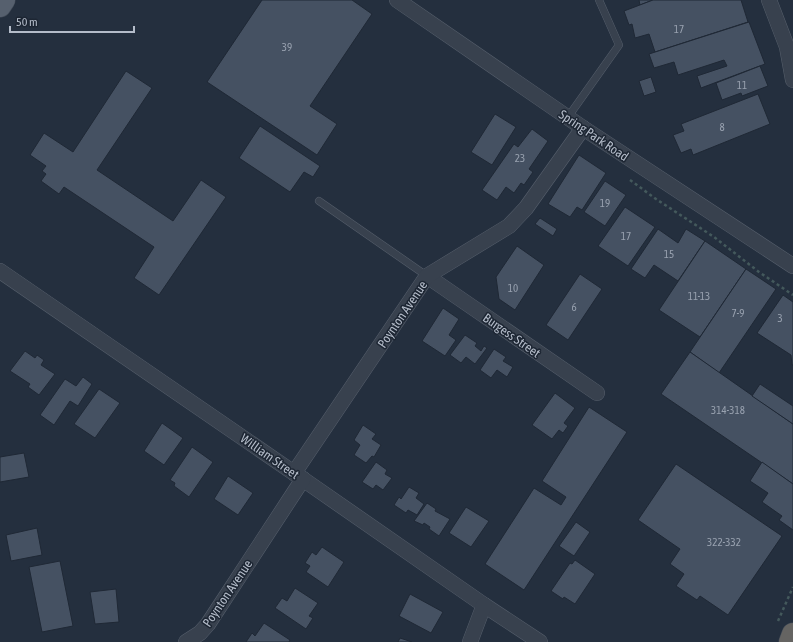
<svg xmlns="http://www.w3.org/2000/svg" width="793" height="642" font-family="'Asap Condensed',sans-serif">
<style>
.building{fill:#455162;stroke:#1f2835}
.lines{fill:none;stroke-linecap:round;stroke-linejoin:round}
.service-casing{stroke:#565f6c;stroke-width:8}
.minor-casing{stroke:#565f6c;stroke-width:16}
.primary-casing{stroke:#414a57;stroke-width:23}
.trunk-casing{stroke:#434c59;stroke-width:23}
.path{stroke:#44595c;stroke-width:2.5;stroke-dasharray:3 3;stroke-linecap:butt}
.service{stroke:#38414e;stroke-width:7}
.minor{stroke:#38414e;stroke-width:15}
.primary{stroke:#56606e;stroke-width:22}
.trunk{stroke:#656462;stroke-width:22}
.labels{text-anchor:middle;stroke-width:3;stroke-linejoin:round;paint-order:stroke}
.number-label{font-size:11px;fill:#98a1af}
.street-label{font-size:13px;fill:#b4bcc9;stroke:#1d2633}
</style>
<rect width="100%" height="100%" fill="#242f3e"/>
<g class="building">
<path d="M262 0H352L372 14 310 106 337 124 317 155 207 82Z"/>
<path d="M639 0H653L640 5Z"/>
<path d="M653 0H741L748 22 655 52 649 34 635 38 632 24 629 25 624 11Z"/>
<path d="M749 22 765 64 701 88 697 76 727 66 724 60 678 75 674 62 654 68 649 54Z"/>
<path d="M760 66 768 86 742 96 741 93 722 100 716 83Z"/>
<path d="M126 71 152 88 97 170 173 221 201 180 226 197 159 295 134 278 154 247 64 187 59 194 41 181 46 174 42 171 46 166 30 155 44 133 73 152Z"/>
<path d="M651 77 656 92 644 96 639 81Z"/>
<path d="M758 94 770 124 693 155 691 149 681 153 673 135 684 131 681 124Z"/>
<path d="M495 114 516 127 492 165 471 152Z"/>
<path d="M260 126 320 166 313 177 304 172 290 192 239 158Z"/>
<path d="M532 129 548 141 529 169 533 172 524 185 521 183 514 193 506 187 497 200 482 190 514 144 518 147Z"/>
<path d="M579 155 606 173 582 210 577 207 570 217 548 204Z"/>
<path d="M605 181 626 195 605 226 584 212Z"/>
<path d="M625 207 655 227 628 266 598 246Z"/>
<path d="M540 218 557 229 553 236 535 224Z"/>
<path d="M658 229 678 243 686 229 705 241 678 281 654 265 645 278 631 269Z"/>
<path d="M705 241 746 269 700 337 659 310Z"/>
<path d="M517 246 544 265 515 310 499 299 496 277Z"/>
<path d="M746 269 776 289 719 373 690 352Z"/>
<path d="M580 274 602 289 568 340 546 325Z"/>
<path d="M783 295 793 302V365H792L791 355 757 333Z"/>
<path d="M443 308 459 319 449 335 456 340 445 356 422 341Z"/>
<path d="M465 335 477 343 475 346 481 351 484 346 487 348 475 364 466 357 461 363 450 355Z"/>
<path d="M494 349 506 357 503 361 513 367 507 377 497 370 491 378 480 370Z"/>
<path d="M25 351 35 358 37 355 44 360 41 365 55 374 39 395 28 387 30 384 10 371Z"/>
<path d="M690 352 793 424V484L661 394Z"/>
<path d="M83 377 92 384 78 406 70 401 54 425 40 415 65 379 76 386Z"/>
<path d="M760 384 793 406V424L752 396Z"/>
<path d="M99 389 120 403 95 438 74 424Z"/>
<path d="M555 393 575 408 564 423 568 426 563 433 559 430 552 439 532 425Z"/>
<path d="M589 407 627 432 524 590 485 564 534 488 561 505 566 497 542 481Z"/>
<path d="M162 423 183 438 164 465 144 451Z"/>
<path d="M363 425 376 434 372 439 381 445 374 457 372 456 366 463 354 455 360 445 354 440Z"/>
<path d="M192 447 213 462 189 497 174 486 175 483 170 480Z"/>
<path d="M24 453 29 477 0 482V457Z"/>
<path d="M376 462 387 470 385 474 392 478 383 490 376 485 373 489 362 482Z"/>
<path d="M762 462 793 484V530L779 520 782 516 762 502 768 493 750 481Z"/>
<path d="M676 464 782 536 728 615 700 596 697 600 676 586 684 574 670 564 680 549 638 520Z"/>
<path d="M228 476 253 493 238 515 214 499Z"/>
<path d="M409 487 419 493 416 498 424 504 417 515 408 510 406 513 394 505 399 497 401 499Z"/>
<path d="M427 503 436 509 435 511 450 519 439 536 429 529 430 527 424 523 423 525 414 521Z"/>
<path d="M466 507 489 521 471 547 449 533Z"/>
<path d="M576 522 590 532 574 556 559 546Z"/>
<path d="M37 528 42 555 11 561 6 535Z"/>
<path d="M322 547 344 562 328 587 306 572 310 566 305 563 312 552 316 555Z"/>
<path d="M575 560 595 574 575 604 564 597 563 599 551 591 570 563 572 564Z"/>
<path d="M60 561 73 626 42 632 29 567Z"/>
<path d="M295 588 318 603 309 616 313 618 306 629 275 608 282 598 287 601Z"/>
<path d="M116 589 119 622 95 624 90 592Z"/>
<path d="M410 594 443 612 431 633 399 616Z"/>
<path d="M264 623 290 640 289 642H246L252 633 255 636Z"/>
<path d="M400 638 412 642H398Z"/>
</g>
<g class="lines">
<g class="service-casing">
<g id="service">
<path d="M568 117 619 45 599 0"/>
<path d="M319 201 427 276"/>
</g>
</g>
<g class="minor-casing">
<g id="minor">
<path d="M397 0 583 128 793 266"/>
<path d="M769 0 787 47 793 80"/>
<path d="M0 271 294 473 484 605 540 642"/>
<path d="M427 276 597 393"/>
<path d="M294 473 427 276 509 226 526 208 583 128"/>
<path d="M186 642 200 633 208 624 303 479"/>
<path d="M470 642 484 605"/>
</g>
</g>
<g class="primary-casing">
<path id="primary" d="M0 6 4 0"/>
</g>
<g class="trunk-casing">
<path id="trunk" d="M790 642 793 634"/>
</g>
<g class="path">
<path d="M630 180 656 199 714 237 759 272 793 295"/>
<path d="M778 621 793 587"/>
</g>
<use href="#service" class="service"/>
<use href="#minor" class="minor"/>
<use href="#primary" class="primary"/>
<use href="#trunk" class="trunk"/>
</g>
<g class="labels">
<g class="number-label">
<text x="679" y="33">17</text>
<text x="287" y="51">39</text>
<text x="742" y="89">11</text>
<text x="722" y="131">8</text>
<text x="520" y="162">23</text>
<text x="605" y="207">19</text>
<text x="626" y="240">17</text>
<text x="669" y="258">15</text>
<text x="513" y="292">10</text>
<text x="699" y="300">11-13</text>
<text x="574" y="311">6</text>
<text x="738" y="317">7-9</text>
<text x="780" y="322">3</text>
<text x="728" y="414">314-318</text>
<text x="724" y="546">322-332</text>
</g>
<g class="street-label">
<text transform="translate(594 135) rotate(34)" y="5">Spring Park Road</text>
<text transform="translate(402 314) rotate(-56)" y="5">Poynton Avenue</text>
<text transform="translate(512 335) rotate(35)" y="5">Burgess Street</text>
<text transform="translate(270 456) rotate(35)" y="5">William Street</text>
<text transform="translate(227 593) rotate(-56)" y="5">Poynton Avenue</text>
</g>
</g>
<path d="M10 26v6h124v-6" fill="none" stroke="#b4bcc9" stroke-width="2"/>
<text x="16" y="26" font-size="12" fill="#b4bcc9" stroke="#1d2633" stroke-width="3" paint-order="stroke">50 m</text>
</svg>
